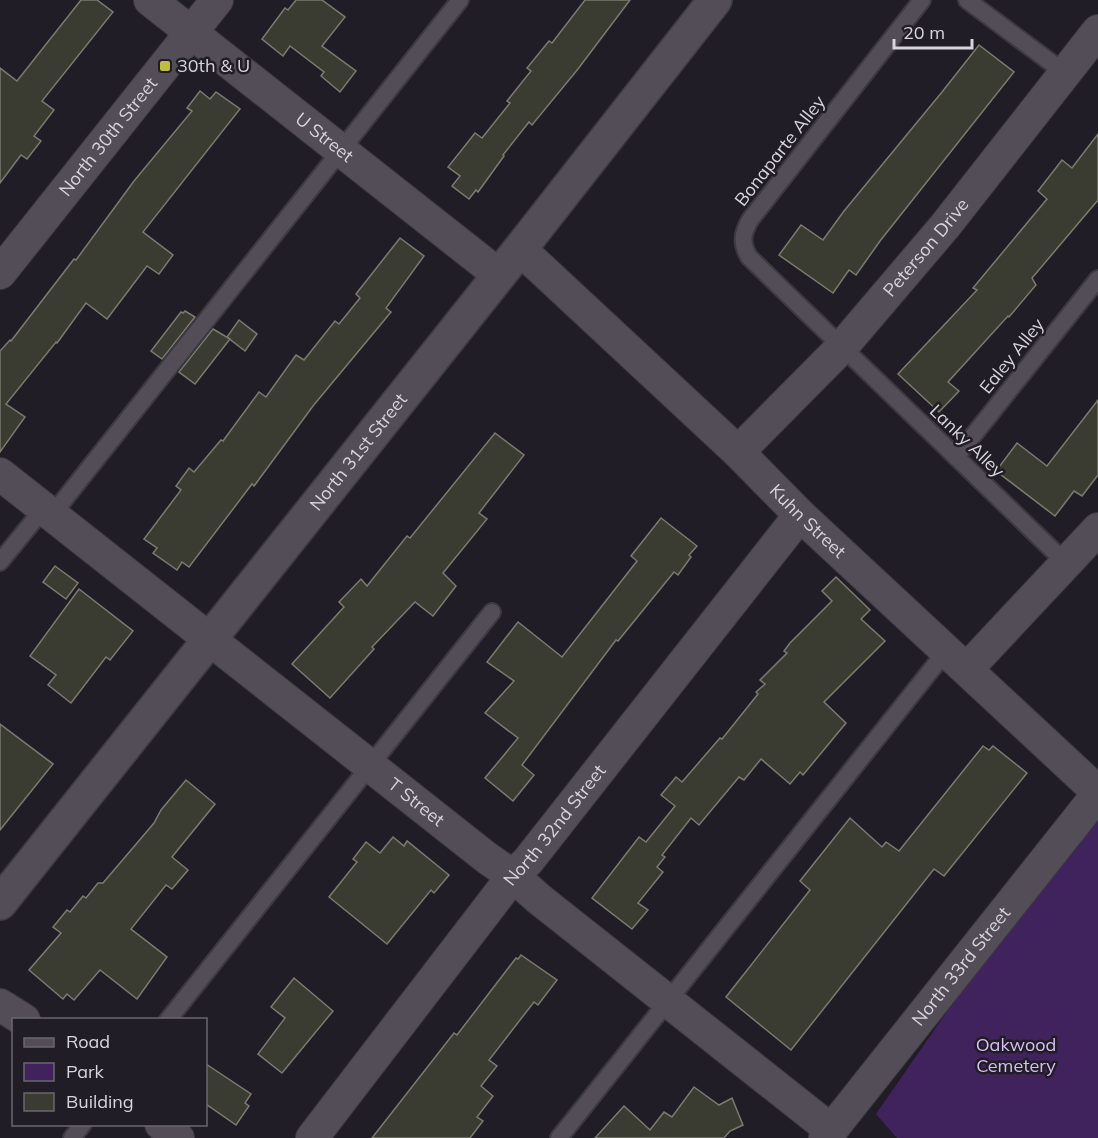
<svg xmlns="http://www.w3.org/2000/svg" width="1098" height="1138" font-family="Mulish,sans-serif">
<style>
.green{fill:#40235c}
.building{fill:#3b3c31;stroke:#7b7b70;stroke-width:1.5}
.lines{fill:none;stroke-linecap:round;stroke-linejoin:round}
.lane-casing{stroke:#3c3940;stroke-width:20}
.street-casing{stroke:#3c3940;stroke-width:34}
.secondary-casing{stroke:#3c3940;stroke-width:36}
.lane{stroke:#524d57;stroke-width:16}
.street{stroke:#524d57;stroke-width:32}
.secondary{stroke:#524d57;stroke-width:33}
.poi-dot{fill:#bfbe42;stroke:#211d26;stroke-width:2}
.labels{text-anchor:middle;stroke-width:5;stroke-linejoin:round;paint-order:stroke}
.poi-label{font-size:18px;fill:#d7d5db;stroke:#211d26;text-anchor:start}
.street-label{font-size:18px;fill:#d7d5db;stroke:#211d26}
.park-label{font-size:18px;fill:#d8bef6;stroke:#211d26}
</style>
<rect width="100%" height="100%" fill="#211d26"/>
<path class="green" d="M1098 794V1138H897L876 1114Z"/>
<g class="building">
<path d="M81 0H97L113 12 42 101 54 110 34 136 41 141 27 159 21 155 0 183V68L17 81Z"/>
<path d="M296 0H322L345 17 322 46 356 71 340 92 321 76 324 72 290 46 283 56 262 39 285 8 288 10Z"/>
<path d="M585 0H630L578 69 532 125 529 122 503 155 504 156 478 192 476 190 469 199 452 186 460 176 448 167 475 133 482 138 510 103 507 101 531 71 527 68 549 41 552 43Z"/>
<path d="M979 45 1014 72 880 241 856 275 849 270 833 293 779 255 801 225 823 240 844 211 942 92Z"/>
<path d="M200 91 210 99 216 92 240 109 143 232 173 255 159 274 147 266 107 319 86 303 57 343 56 342 6 404 25 417 0 452V351L10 340 11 341 74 259 76 260 134 181 192 111 187 108Z"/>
<path d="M1098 134V200L1032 278 1036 285 1009 317 1008 316 948 382 959 391 939 412 898 374 977 290 973 288 1047 199 1038 191 1062 160 1072 168Z"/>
<path d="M400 238 424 256 386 308 391 312 313 406 254 486 252 484 189 567 182 562 177 570 153 553 157 548 144 539 181 490 176 486 189 468 194 472 221 440 223 441 259 392 266 397 296 355 304 360 335 321 339 324 360 298 356 294Z"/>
<path d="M185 311 195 317 162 359 151 351 181 312 183 313Z"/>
<path d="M239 320 257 334 245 351 227 337Z"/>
<path d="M213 329 230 339 195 384 179 372Z"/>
<path d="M1098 400V475L1082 496 1074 491 1055 516 996 471 1017 443 1047 466Z"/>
<path d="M495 433 524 455 479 513 487 519 443 573 456 586 433 616 415 602 372 647 374 649 330 698 292 664 344 607 339 602 361 579 367 586 407 536 410 538Z"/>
<path d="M661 518 697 546 689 555 691 557 678 575 674 572 618 641 616 640 522 765 534 775 513 801 485 778 518 738 485 713 514 681 487 662 518 622 562 657 637 561 631 556Z"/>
<path d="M55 566 78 583 66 599 43 582Z"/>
<path d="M836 577 870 610 861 619 885 641 824 702 846 723 803 775 800 772 790 784 761 759 744 780 739 777 699 825 691 818 662 855 665 857 657 867 663 872 638 903 648 910 632 929 592 898 639 837 646 842 675 806 661 795 676 777 682 782 720 738 722 739 758 694 756 692 765 684 760 680 787 653 784 651 790 643 832 601 822 591Z"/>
<path d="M79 589 133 631 110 660 106 657 71 703 48 685 56 675 30 656Z"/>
<path d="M0 724 53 764 0 830Z"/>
<path d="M983 746 989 750 993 746 1027 773 944 876 934 869 791 1050 726 997 810 890 800 881 850 818 882 847 886 842 899 851Z"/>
<path d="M186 780 215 804 172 857 188 870 172 889 166 885 131 929 167 957 137 999 100 970 74 1000 67 994 63 999 29 970 61 933 53 927 67 910 70 912 83 896 86 898 98 883H103L154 823 161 810Z"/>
<path d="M393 837 404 846 407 841 449 875 434 893 431 890 387 944 329 897 357 862 353 859 366 842 380 853Z"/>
<path d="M521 955 557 980 538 1005 534 1002 489 1060 497 1066 481 1086 493 1096 477 1117 483 1121 470 1138H372L454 1033 457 1035 516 958 518 959Z"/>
<path d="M294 978 333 1011 282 1073 258 1054 285 1018 271 1007Z"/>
<path d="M206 1064 251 1094 245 1103 249 1106 236 1125 206 1104Z"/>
<path d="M694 1087 719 1105 732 1098 743 1125 730 1131 724 1138H595L624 1106 650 1130 664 1112 672 1117Z"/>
</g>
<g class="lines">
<g class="lane-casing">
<g id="lane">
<path d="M922 0 750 220C742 234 741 243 749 257L1066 563"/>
<path d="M967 0 1065 73"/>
<path d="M956 457 1098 279"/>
<path d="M52 515 460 0"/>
<path d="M0 562 44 508"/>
<path d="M168 1020 492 612"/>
<path d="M72 1138 83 1124"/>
<path d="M559 1138 947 650"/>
</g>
</g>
<g class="street-casing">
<g id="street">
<path id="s1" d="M150 0 499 275"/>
<path id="s2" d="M520 249 738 452 800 515 1098 792"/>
<path id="s3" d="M0 273 217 0"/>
<path id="s4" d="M738 452 842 347 945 226 1098 31"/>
<path id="s5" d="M0 474 487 858 513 876 539 899 831 1130"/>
<path d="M967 669 1098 529"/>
<path d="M0 1005 24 1020"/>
<path d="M161 1124 178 1138"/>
<path id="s6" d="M312 1138 513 876 528 861 800 515"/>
<path id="s7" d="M825 1138 1098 794"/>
</g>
</g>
<g class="secondary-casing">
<g id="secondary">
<path id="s8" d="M0 903 520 249 715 0"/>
</g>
</g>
<use href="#lane" class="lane"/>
<use href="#street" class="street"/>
<use href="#secondary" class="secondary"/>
</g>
<rect class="poi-dot" x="159" y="60" width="12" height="12" rx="3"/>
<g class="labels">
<g class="poi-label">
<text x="177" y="72">30th &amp; U</text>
</g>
<g class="street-label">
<text dy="6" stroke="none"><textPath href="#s3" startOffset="174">North 30th Street</textPath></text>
<text dy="6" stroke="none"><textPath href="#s1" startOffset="222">U Street</textPath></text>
<text transform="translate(780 151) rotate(-52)" y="6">Bonaparte Alley</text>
<text dy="6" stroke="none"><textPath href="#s4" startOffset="278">Peterson Drive</textPath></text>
<text transform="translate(1012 356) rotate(-51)" y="6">Ealey Alley</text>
<text transform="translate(967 441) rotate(44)" y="6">Lanky Alley</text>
<text dy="6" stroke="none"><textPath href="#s8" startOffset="576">North 31st Street</textPath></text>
<text dy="6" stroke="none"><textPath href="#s2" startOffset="396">Kuhn Street</textPath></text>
<text dy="6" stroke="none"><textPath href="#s5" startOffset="530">T Street</textPath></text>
<text dy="6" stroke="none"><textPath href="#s6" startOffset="396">North 32nd Street</textPath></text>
<text dy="6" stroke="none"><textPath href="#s7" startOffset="219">North 33rd Street</textPath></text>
</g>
<g class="park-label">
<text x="1016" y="1051">Oakwood<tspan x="1016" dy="21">Cemetery</tspan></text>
</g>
</g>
<rect x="12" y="1018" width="195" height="108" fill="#211d26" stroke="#6a676e" stroke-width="1.5"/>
<rect x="24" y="1038" width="30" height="9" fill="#524d57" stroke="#6a676e" stroke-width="1.5"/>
<text x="66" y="1048" font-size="18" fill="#d7d5db">Road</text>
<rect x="24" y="1063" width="30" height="18" fill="#40235c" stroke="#6a676e" stroke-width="1.5"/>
<text x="66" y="1078" font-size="18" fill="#d7d5db">Park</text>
<rect x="24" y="1093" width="30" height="18" fill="#3b3c31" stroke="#6a676e" stroke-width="1.5"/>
<text x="66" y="1108" font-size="18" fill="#d7d5db">Building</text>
<path d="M894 39v9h78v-9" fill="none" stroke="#d7d5db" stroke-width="3"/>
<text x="903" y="39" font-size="18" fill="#d7d5db" stroke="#211d26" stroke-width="4.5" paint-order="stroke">20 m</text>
</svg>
